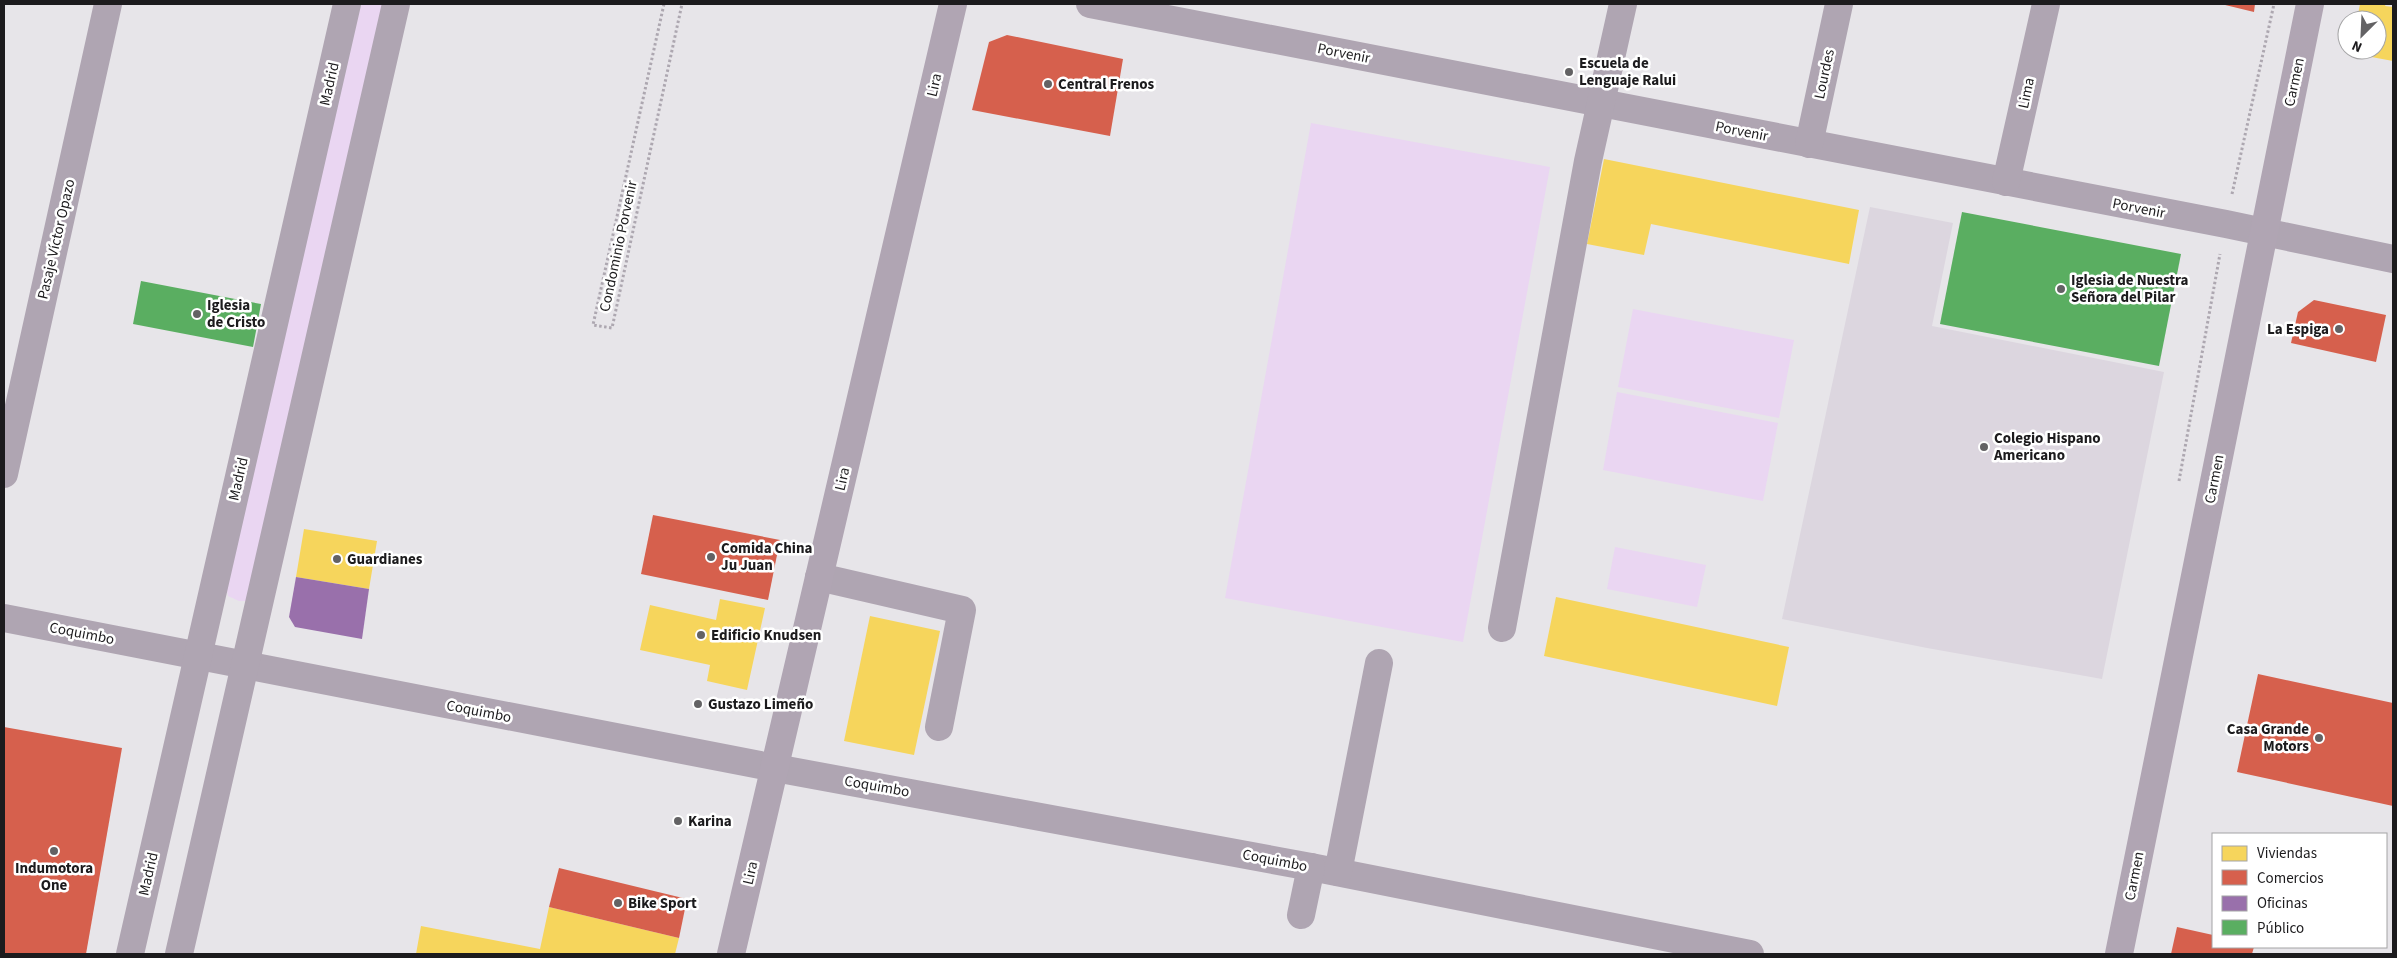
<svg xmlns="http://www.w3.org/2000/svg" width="2397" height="958" font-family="'Source Sans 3',sans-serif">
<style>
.built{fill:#dcd6df}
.grass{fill:#ead6f2}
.homes{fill:#f6d55c}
.shops{fill:#d6604d}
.offices{fill:#9970ab}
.public{fill:#5aae61}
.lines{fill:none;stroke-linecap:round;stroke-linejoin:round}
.path{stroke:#ada7b0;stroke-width:3;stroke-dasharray:2.5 2.5;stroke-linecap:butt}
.minor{stroke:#afa5b2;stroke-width:28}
.major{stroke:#b0a5b3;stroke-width:28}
.poi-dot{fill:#636264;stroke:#fff;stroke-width:2}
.labels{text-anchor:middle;stroke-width:5;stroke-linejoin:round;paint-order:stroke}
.street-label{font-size:15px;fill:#1c1b1d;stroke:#fff}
.poi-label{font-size:15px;font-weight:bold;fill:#1c1b1d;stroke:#fff;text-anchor:start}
</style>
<rect width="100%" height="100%" fill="#e7e5e9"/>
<path class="built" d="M1870 207 1953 223 1932 326 2164 372 2102 679 1927 648 1782 619Z"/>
<g class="grass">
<path d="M361 4H388L246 601H239L228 596 226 586Z"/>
<path d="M1311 123 1550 167 1463 642 1225 598Z"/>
<path d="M1633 309 1794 340 1779 418 1618 387Z"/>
<path d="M1617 392 1778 423 1763 501 1603 470Z"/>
<path d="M1615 547 1706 565 1697 607 1607 589Z"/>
</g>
<g class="homes">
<path d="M2360 4H2386L2385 6 2393 7V61L2350 53 2351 50H2377V20H2357Z"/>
<path d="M1604 159 1859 210 1849 264 1651 224 1644 255 1587 244Z"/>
<path d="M304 529 377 541 369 589 296 577Z"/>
<path d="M1556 597 1789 647 1777 706 1544 656Z"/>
<path d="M720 599 765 608 747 690 707 681 710 665 640 650 650 605 716 620Z"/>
<path d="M870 616 940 631 914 755 844 741Z"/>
<path d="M549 907 679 938 675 954H416L421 926 540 949Z"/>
</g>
<g class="shops">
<path d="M2221 4H2255L2254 12Z"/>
<path d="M1007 35 1123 59 1110 136 972 110 989 42Z"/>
<path d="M2314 300 2386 315 2376 362 2291 343 2298 312Z"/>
<path d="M653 515 780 540 768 600 641 574Z"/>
<path d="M2258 674 2393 703V806L2237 772Z"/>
<path d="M4 727 122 748 86 954H4Z"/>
<path d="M559 868 687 899 679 938 549 907Z"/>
<path d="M2177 927 2213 935V947H2254L2252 954H2171Z"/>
</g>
<path class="offices" d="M296 577 369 589 362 639 295 627 289 617Z"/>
<g class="public">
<path d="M1962 212 2181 254 2159 366 1940 324Z"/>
<path d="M141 281 261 304 253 347 133 324Z"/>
</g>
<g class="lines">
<g class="path">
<path d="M664 4 593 325 612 328 682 4"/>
<path d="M2232 194 2274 4"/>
<path d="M2179 481 2220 254"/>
</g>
<g class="minor">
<path d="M1090 4 2226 224 2393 259"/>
<path d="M1809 144 1839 4"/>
<path d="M2006 182 2046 4"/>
<path d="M4 474 108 4"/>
<path d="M819 577 962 610 939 727"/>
<path d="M4 618 775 768 1311 867 1750 954"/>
<path d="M1502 628 1588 161 1623 4"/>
<path d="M1338 872 1379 663"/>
<path d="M1301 915 1311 867"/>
<path d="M130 954 347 4"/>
<path d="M179 954 396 4"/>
</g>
<g class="major">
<path d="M731 954 953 4"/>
<path d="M2119 954 2310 4"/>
</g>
</g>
<g class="poi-dot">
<circle cx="1569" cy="72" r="5"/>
<circle cx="1048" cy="84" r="5"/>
<circle cx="2061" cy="289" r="5"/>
<circle cx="197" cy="314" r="5"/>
<circle cx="2339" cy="329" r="5"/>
<circle cx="1984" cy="447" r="5"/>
<circle cx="711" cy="557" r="5"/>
<circle cx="337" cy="559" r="5"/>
<circle cx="701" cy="635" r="5"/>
<circle cx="698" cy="704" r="5"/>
<circle cx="2319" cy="738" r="5"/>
<circle cx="678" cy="821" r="5"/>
<circle cx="54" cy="851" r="5"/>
<circle cx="618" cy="903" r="5"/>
</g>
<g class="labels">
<g class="street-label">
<text transform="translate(1344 53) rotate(11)" y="5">Porvenir</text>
<text transform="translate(1824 74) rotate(-78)" y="5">Lourdes</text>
<text transform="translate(2294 82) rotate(-78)" y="5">Carmen</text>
<text transform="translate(329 84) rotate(-77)" y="5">Madrid</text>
<text transform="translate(934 85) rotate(-77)" y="5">Lira</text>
<text transform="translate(2026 93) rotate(-78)" y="5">Lima</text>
<text transform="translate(1742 131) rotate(11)" y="5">Porvenir</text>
<text transform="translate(2139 208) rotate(11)" y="5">Porvenir</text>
<text transform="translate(56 239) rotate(-77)" y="5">Pasaje Víctor Opazo</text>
<text transform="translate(618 246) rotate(-78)" y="5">Condominio Porvenir</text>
<text transform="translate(238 479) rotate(-77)" y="5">Madrid</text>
<text transform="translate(842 479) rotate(-77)" y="5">Lira</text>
<text transform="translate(2214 479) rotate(-79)" y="5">Carmen</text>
<text transform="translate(82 633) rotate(11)" y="5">Coquimbo</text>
<text transform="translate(479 711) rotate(11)" y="5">Coquimbo</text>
<text transform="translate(877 786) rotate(10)" y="5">Coquimbo</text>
<text transform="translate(1275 860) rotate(11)" y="5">Coquimbo</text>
<text transform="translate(750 873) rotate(-77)" y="5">Lira</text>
<text transform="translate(148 874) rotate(-77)" y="5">Madrid</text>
<text transform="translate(2134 876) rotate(-79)" y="5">Carmen</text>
</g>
<g class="poi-label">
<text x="1579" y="68">Escuela de<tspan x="1579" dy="17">Lenguaje Ralui</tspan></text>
<text x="1058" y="89">Central Frenos</text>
<text x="2071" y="285">Iglesia de Nuestra<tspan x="2071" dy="17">Señora del Pilar</tspan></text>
<text x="207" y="310">Iglesia<tspan x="207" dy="17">de Cristo</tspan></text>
<text x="2329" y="334" text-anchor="end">La Espiga</text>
<text x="1994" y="443">Colegio Hispano<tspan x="1994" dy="17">Americano</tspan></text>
<text x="721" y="553">Comida China<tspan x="721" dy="17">Ju Juan</tspan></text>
<text x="347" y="564">Guardianes</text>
<text x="711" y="640">Edificio Knudsen</text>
<text x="708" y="709">Gustazo Limeño</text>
<text x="2309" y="734" text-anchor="end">Casa Grande<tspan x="2309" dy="17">Motors</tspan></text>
<text x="688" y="826">Karina</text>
<text x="54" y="873" text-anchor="middle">Indumotora<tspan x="54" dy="17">One</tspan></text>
<text x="628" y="908">Bike Sport</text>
</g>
</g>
<rect width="2397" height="958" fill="none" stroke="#1c1b1d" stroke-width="10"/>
<rect x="2212" y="833" width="175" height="115" fill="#ffffff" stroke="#a4a4a5"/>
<rect x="2222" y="846" width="25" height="15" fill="#f6d55c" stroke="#a4a4a5"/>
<text x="2257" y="858" font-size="15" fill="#1c1b1d">Viviendas</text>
<rect x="2222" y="870" width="25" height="15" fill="#d6604d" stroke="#a4a4a5"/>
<text x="2257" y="883" font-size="15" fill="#1c1b1d">Comercios</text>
<rect x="2222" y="896" width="25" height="15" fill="#9970ab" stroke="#a4a4a5"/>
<text x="2257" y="908" font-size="15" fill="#1c1b1d">Oficinas</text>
<rect x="2222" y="920" width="25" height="15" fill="#5aae61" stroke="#a4a4a5"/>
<text x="2257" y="933" font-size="15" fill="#1c1b1d">Público</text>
<g transform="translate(2362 35) rotate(204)"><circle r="24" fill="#ffffff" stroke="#a4a4a5"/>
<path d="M0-4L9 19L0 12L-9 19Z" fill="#636264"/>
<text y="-8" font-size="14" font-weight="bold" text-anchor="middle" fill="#1c1b1d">N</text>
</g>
</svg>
